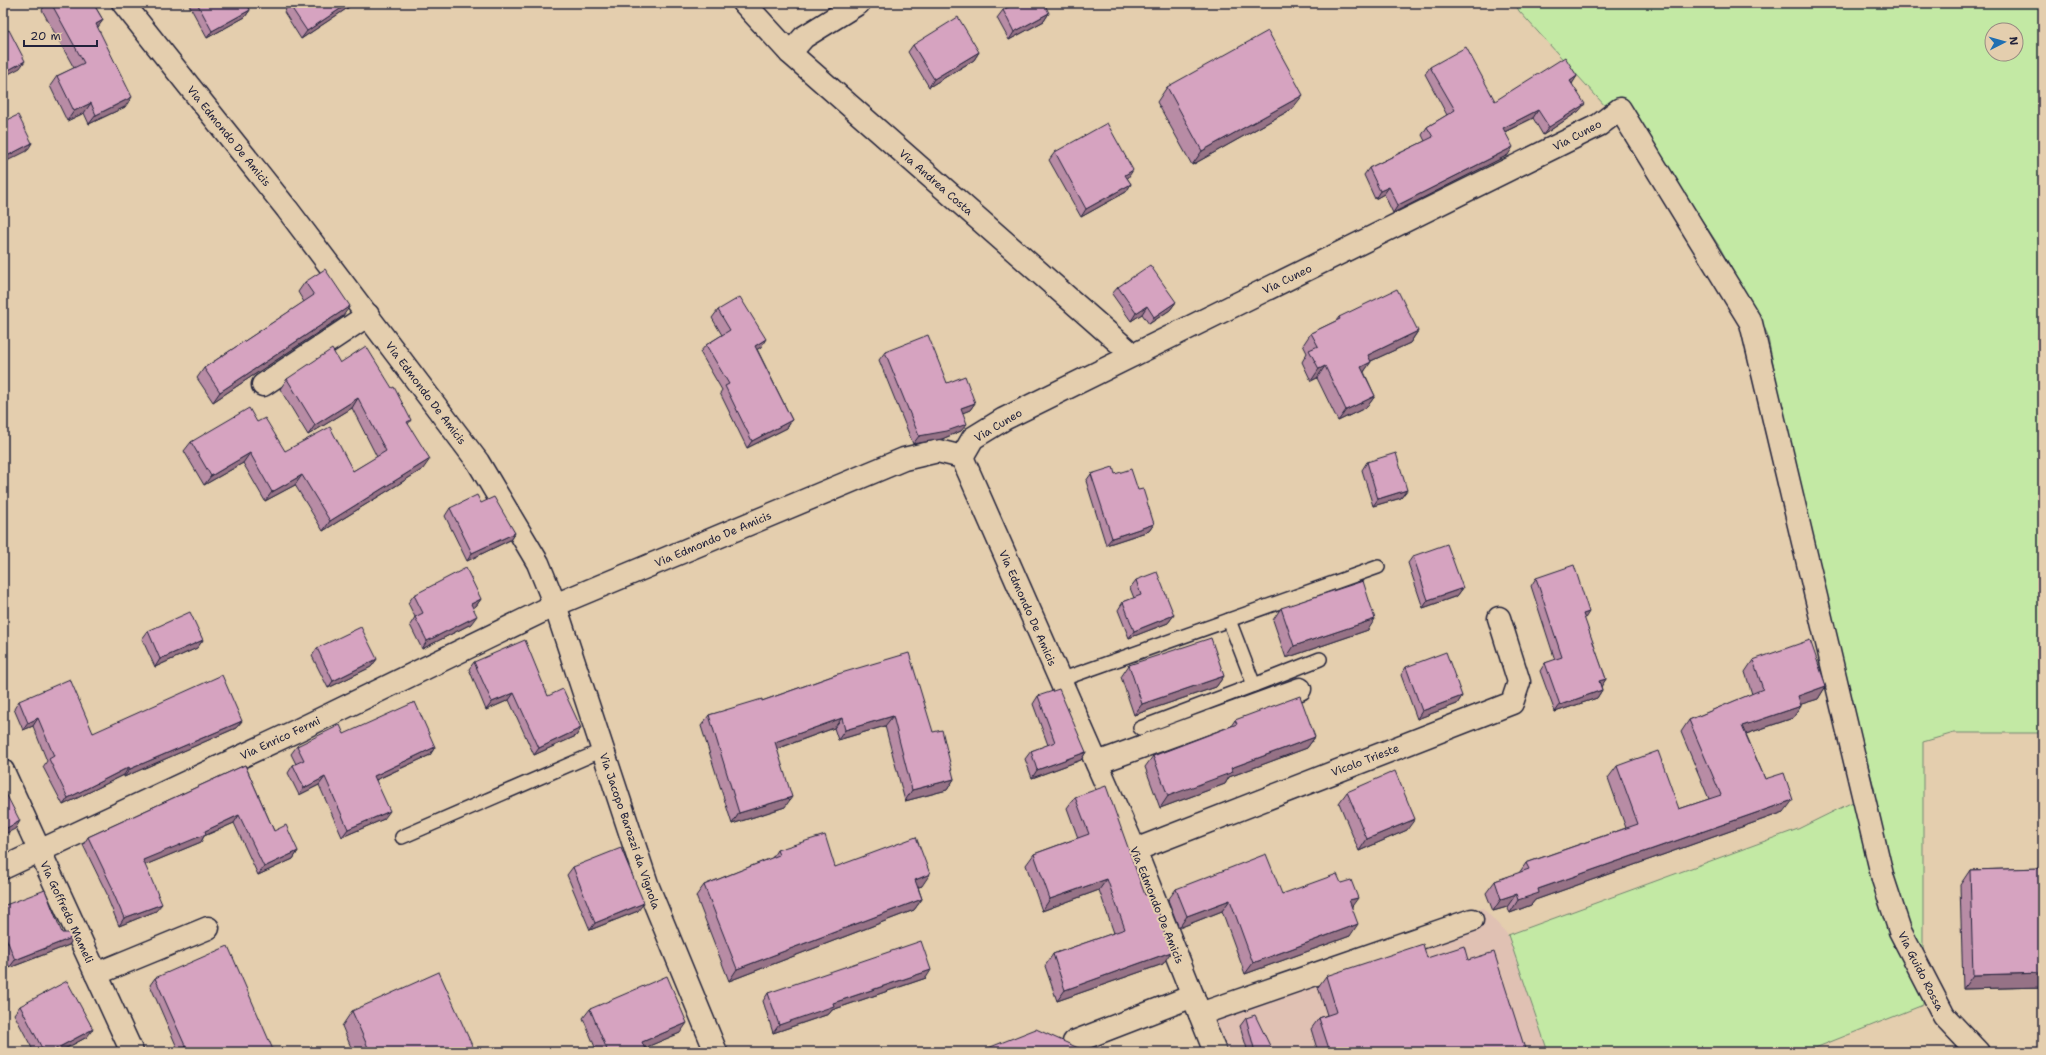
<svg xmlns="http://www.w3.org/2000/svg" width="2046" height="1055" font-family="'Shantell Sans',sans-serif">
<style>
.built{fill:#e0c1b3}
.green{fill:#c3e9a4;stroke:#728670;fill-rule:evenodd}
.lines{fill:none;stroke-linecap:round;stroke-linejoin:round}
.lane-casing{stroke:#22223b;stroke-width:16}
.street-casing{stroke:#22223b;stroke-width:25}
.lane{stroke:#e4ceae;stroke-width:13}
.street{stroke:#e4ceae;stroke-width:22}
.wall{fill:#b88ca5;stroke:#22223b}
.shaded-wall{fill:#967286;stroke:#22223b}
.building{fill:#d6a3c0;stroke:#22223b}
.labels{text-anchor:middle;stroke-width:4;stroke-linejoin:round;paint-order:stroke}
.street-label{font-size:11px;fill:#22223b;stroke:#e4ceae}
</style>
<rect width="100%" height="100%" fill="#e4ceae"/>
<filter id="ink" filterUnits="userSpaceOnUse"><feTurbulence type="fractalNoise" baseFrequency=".025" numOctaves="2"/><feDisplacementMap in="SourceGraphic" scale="8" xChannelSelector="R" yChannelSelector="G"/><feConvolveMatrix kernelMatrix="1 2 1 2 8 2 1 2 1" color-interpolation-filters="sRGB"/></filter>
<g filter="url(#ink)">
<path class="built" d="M1483 908 1508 935 1548 1052H1214L1196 1010Z"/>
<path class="green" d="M1515 3H2043V733H1954L1923 742V1005L1805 1052H1548L1508 935 1798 829 1875 791 1829 622 1792 458 1767 333 1719 246 1684 193 1519 11ZM1992 30H2016V54H1992Z"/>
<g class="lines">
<g class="lane-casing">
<g id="lane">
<path d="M1060 680 1378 567"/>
<path d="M1254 685 1320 659"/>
<path d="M1140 728 1254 685 1229 620"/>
<path d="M402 837 603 750"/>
</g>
</g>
<g class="street-casing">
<g id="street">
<path d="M123 3 287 209 478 462 538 563 555 605 648 887 716 1052"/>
<path d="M744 3 790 53 1133 355"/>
<path d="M790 53 804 37 859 3"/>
<path d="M263 385 368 315"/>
<path d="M962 457 973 438 1004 419 1599 125 1620 109 1751 323 1883 879 1900 931 1944 1016 1978 1052"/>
<path d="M1097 763 1300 689"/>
<path d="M3 771 132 1052"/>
<path d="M1135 850 1512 703 1519 682 1499 618"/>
<path d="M3 868 296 731 555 605 904 459 938 451 962 457 1135 850 1215 1052"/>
<path d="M96 974 208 928"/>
<path d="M1200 1014 1472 920"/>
<path d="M1078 1052 1074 1042 1193 996"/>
</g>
</g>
<use href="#lane" class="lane"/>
<use href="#street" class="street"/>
</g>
<g class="wall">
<path d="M46 3H93L103 20 97 27 125 107 89 124 84 113 67 121 50 86 57 76 74 68 42 10Z"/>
<path d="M188 3H247L250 10 245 17 207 38Z"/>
<path d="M291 3H355L301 39 284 12 289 4Z"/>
<path d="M795 3H805L798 8Z"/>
<path d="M1003 10 1049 13 1044 21 1009 40 997 18Z"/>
<path d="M913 45 979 52 974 60 929 87 908 52Z"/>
<path d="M1430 67 1495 101 1577 76 1572 83 1579 111 1543 135 1533 118 1505 132 1508 155 1393 213 1384 194 1375 199 1364 175 1369 168 1425 141 1422 135 1427 127 1447 115 1425 74Z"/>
<path d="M1167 87 1292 109 1192 165 1157 102Z"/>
<path d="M1055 152 1127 178 1131 184 1126 192 1081 217 1049 160Z"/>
<path d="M305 282 343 316 213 402 197 378 204 368 304 302 298 292Z"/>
<path d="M1118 287 1176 302 1170 310 1149 324 1142 314 1131 321 1112 294Z"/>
<path d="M718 310 761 347 757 349 792 420 787 428 747 448 720 393 722 390 700 352 706 345 722 335 712 318Z"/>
<path d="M1339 317 1418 331 1410 343 1371 361 1364 372 1375 396 1367 407 1338 421 1317 378 1311 381 1302 362 1307 353 1303 345 1311 333 1336 321Z"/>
<path d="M885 352 947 383 975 403 970 410 962 413 961 431 942 439 913 444 879 360Z"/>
<path d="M340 363 411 420 408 424 423 469 323 531 295 485 265 501 243 463 204 485 184 451 191 442 257 422 285 451 353 471 377 457 352 408 308 435 280 389 287 379Z"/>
<path d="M1367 462 1407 490 1401 498 1373 506 1362 470Z"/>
<path d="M1091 474H1115L1138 490 1154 524 1149 531 1106 545 1086 481Z"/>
<path d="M481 503 515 533 510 540 467 561 445 516 450 508Z"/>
<path d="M1413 556 1463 588 1457 596 1423 608 1408 563Z"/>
<path d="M1536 578 1584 619 1606 679 1601 686 1602 690 1597 698 1555 712 1540 671 1545 663 1555 660 1531 586Z"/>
<path d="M1136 580 1174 615 1168 623 1129 638 1118 610 1123 602 1134 598 1130 588Z"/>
<path d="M414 595 481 599 476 606 473 608 471 624 422 649 410 625 415 617 408 603Z"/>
<path d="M1281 608 1368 630 1286 658 1273 620Z"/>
<path d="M148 631 203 640 197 648 155 667 142 639Z"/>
<path d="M317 648 377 659 371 667 328 688 312 656Z"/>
<path d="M1753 660 1826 686 1818 699 1801 704V706L1793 718 1746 734 1765 779 1784 812 1535 900 1531 905 1510 913 1507 907 1493 911 1486 893 1495 881 1519 873 1526 863 1626 828 1608 778 1617 766 1679 809 1709 799 1681 732 1689 720 1752 694 1745 672Z"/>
<path d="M474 662 548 696 581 728 576 736 534 755 509 700 486 710 469 669Z"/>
<path d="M1129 665 1224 676 1216 687 1134 715 1121 677Z"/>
<path d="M1406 667 1462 696 1457 704 1417 719 1401 675Z"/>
<path d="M838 674 933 732 954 779 947 790 905 801 885 726 838 740 834 728 777 749 785 807 732 824 701 726 709 715 762 701Z"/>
<path d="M1038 696 1086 752 1081 760 1032 778 1025 759 1031 751 1048 745 1033 704Z"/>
<path d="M19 701 93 733 242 721 236 728 124 777V775L63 805 43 767 47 761 33 726 23 730 14 709Z"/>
<path d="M1235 720 1315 737 1307 748 1229 777 1225 784 1160 808 1145 767 1153 756 1231 726Z"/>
<path d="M344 734 435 747 430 755 376 780 384 819 342 837 319 785 299 795 288 773 293 765 296 764 291 754 297 746Z"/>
<path d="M245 765 274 831 298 851 293 859 258 875 234 823 204 836 201 842 145 865 156 911 119 926 107 897 108 896 83 845 88 837Z"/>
<path d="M1347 792 1407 830 1359 851 1339 803Z"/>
<path d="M1075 797 1145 895 1162 928 1163 964 1057 1001 1045 966 1053 954 1114 933 1099 890 1042 911 1026 865 1034 854 1078 838 1067 808Z"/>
<path d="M777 850 835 867 922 886 918 887 922 899 914 910 729 981 696 896 704 885 772 858Z"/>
<path d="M573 867 638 911 590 930 567 875Z"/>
<path d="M2043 868V987L1963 989 1960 885 1970 870Z"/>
<path d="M1341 883 1352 906 1350 936 1245 974 1222 911 1179 928 1168 900 1176 889 1282 894Z"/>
<path d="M3 906 62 933 74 937 69 945 9 968 3 951Z"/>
<path d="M1427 958 1468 960 1526 1052H1318L1311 1029 1319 1018 1327 1015 1318 987 1326 976Z"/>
<path d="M155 978 274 1052H179L150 985Z"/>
<path d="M926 978 832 1010 829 1014 773 1033 763 1001 768 993Z"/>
<path d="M20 1006 87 1037 59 1052H34L14 1014Z"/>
<path d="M590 1009 680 1033 644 1048 646 1052H597L583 1018Z"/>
<path d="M352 1011 475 1052H353L342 1026Z"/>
<path d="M1246 1018 1273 1052H1248L1240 1026Z"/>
<path d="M988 1048 1085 1052H986Z"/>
</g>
<g class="shaded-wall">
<path d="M349 3H355L301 39 307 31Z"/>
<path d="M801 3H805L798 8Z"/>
<path d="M250 10 245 17 207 38 212 31Z"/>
<path d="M1049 13 1044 21 1009 40 1014 32Z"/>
<path d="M103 20 96 30V24Z"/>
<path d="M979 52 974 60 929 87 934 79Z"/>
<path d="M25 61 20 68 3 77V73Z"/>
<path d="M1577 76 1572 84 1570 81Z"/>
<path d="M1303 95 1292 109 1192 165 1202 151Z"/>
<path d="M132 97 125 107 89 124 96 115Z"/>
<path d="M91 103 84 113 67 121 74 111Z"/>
<path d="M1585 104 1579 111 1543 135 1549 127Z"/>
<path d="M1538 110 1533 118 1498 135 1503 128Z"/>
<path d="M32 143 27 151 3 163V158Z"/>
<path d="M1513 147 1508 155 1393 213 1398 205Z"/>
<path d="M1133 170 1128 178 1120 182 1125 175Z"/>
<path d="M1131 184 1126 192 1081 217 1086 209Z"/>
<path d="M1389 187 1384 194 1375 199 1380 191Z"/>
<path d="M1176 302 1170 310 1149 324 1154 317Z"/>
<path d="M350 306 343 316 213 402 220 392Z"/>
<path d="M1147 306 1142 314 1131 321 1136 313Z"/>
<path d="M1418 331 1410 343 1360 366 1368 355Z"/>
<path d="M766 339 761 347 750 354 755 346Z"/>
<path d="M1371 362 1363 373 1361 367Z"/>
<path d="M1325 366 1317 378 1311 381 1319 369Z"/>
<path d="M1375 396 1367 407 1338 421 1346 410Z"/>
<path d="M358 398 352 408 308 435 315 425Z"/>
<path d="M975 403 970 410 955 416 961 408Z"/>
<path d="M792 420 787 428 747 448 752 441Z"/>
<path d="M967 424 961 431 942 439 913 444 919 436Z"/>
<path d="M250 453 243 463 204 485 211 476Z"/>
<path d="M430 459 423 469 323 531 330 521Z"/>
<path d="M302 475 295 485 265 501 272 492Z"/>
<path d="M1407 490 1401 498 1373 506 1378 499Z"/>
<path d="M1154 524 1149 531 1106 545 1112 538Z"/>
<path d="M515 533 510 540 467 561 472 553Z"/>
<path d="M1463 588 1457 596 1423 608 1428 600Z"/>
<path d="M481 599 476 606 465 612 471 604Z"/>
<path d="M1589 612 1584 620 1583 614Z"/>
<path d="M1174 615 1168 623 1129 638 1134 631Z"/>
<path d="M477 616 471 624 422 649 427 641Z"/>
<path d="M1375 619 1368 630 1286 658 1294 646Z"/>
<path d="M203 640 197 648 155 667 160 659Z"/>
<path d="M377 659 371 667 328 688 333 681Z"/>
<path d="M1224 676 1216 687 1134 715 1142 704Z"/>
<path d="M1606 679 1601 687 1599 681Z"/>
<path d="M1826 686 1818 699 1789 708 1798 696Z"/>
<path d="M1602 690 1597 698 1555 712 1560 705Z"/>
<path d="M514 693 509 700 486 710 492 702Z"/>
<path d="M1462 696 1457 704 1417 719 1422 711Z"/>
<path d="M1801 706 1793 718 1734 738 1742 726Z"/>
<path d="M893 716 885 726 838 740 845 730Z"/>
<path d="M38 718 33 726 23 730 28 723Z"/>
<path d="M842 718 834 728 768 752 775 742Z"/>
<path d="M242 721 236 728 124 777 130 769Z"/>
<path d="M581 728 576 736 534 755 539 748Z"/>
<path d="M1315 737 1307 748 1229 777 1225 784 1160 808 1168 796 1231 768Z"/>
<path d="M435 747 430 755 369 783 374 776Z"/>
<path d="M1086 752 1081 760 1032 778 1037 770Z"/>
<path d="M129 767 124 775 63 805 68 798Z"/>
<path d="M325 777 319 785 299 795 304 788Z"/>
<path d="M954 779 947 790 905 801 912 790Z"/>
<path d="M792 797 785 807 732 824 739 813Z"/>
<path d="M1793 800 1784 812 1535 900 1531 905 1510 913 1518 900 1538 889Z"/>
<path d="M390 811 384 819 342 837 348 829Z"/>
<path d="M239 815 234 823 204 836 201 842 138 868 143 860Z"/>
<path d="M1415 819 1407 830 1359 851 1367 839Z"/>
<path d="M20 821 15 829 3 835V830Z"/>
<path d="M298 851 293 859 258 875 264 867Z"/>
<path d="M930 874 922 886 907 891 915 880Z"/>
<path d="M1107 879 1099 890 1042 911 1050 899Z"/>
<path d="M1516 894 1507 907 1493 911 1501 899Z"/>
<path d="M1358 898 1350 909 1349 900Z"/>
<path d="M922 899 914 910 729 981 737 969Z"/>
<path d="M1230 900 1222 911 1179 928 1187 916Z"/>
<path d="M644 903 638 911 590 930 595 923Z"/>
<path d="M162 904 156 911 119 926 124 918Z"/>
<path d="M1358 924 1350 936 1245 974 1253 963Z"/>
<path d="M74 937 69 945 9 968 15 960Z"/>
<path d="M1171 952 1163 964 1057 1001 1065 990Z"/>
<path d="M931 970 926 978 832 1010 829 1014 773 1033 779 1025 833 1003Z"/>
<path d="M2043 973V987L1963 989 1973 975Z"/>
<path d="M687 1023 680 1033 635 1052 642 1042Z"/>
<path d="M93 1029 87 1037 59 1052H50Z"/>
</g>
<g class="building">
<path d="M51 3H93L103 20 96 24 132 97 96 115 91 103 74 111 57 76 84 63Z"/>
<path d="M197 3H247L250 10 212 31Z"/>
<path d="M291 3H349L307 31 289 4Z"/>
<path d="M1016 3H1044L1049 13 1014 32 1003 10Z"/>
<path d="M958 17 979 52 934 79 913 45Z"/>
<path d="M9 30 25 61 3 73V33Z"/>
<path d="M1268 31 1303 95 1202 151 1167 87Z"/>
<path d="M1466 47 1495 101 1565 57 1577 76 1570 81 1585 104 1549 127 1538 110 1503 128 1513 147 1398 205 1389 187 1380 191 1369 168 1433 137 1427 127 1455 110 1430 67Z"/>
<path d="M18 115 32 143 3 158V122Z"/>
<path d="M1107 123 1133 170 1125 175 1131 184 1086 209 1055 152Z"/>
<path d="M1150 265 1176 302 1154 317 1147 306 1136 313 1118 287Z"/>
<path d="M325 269 350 306 220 392 204 368 314 295 305 282Z"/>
<path d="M1397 289 1418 331 1368 355 1371 362 1361 367 1375 396 1346 410 1325 366 1319 369 1309 350 1318 346 1311 333 1340 319 1339 317Z"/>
<path d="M740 297 766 339 755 346 792 420 752 441 725 386 729 384 706 345 730 330 718 310Z"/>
<path d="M928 335 947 383 965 376 975 403 961 408 967 424 947 431 919 436 885 352Z"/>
<path d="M366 346 392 388 394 387 411 420 407 422 430 459 330 521 302 475 272 492 250 453 211 476 191 442 249 408 257 422 265 418 285 451 330 427 353 471 386 451 358 398 315 425 287 379 332 349 340 363Z"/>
<path d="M1396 453 1407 490 1378 499 1367 462Z"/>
<path d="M1113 467 1115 474 1131 469 1138 490 1143 489 1154 524 1112 538 1091 474Z"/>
<path d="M477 495 481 503 494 497 515 533 472 553 450 508Z"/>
<path d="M1447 544 1463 588 1428 600 1413 556Z"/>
<path d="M1574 565 1589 612 1583 614 1606 679 1599 681 1602 690 1560 705 1545 663 1562 657 1536 578Z"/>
<path d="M466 568 481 599 471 604 477 616 427 641 415 617 423 613 414 595Z"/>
<path d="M1157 572 1174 615 1134 631 1123 602 1141 595 1136 580Z"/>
<path d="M1363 581 1375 619 1294 646 1281 608Z"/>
<path d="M190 612 203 640 160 659 148 631Z"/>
<path d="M361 627 377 659 333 681 317 648Z"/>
<path d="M1211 638 1224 676 1142 704 1129 665Z"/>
<path d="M525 640 548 696 563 689 581 728 539 748 514 693 492 702 474 662Z"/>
<path d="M1810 640 1826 686 1798 696 1801 706 1742 726 1765 779 1784 773 1793 800 1538 889 1539 893 1518 900 1516 894 1501 899 1495 881 1529 869 1526 863 1638 824 1617 766 1658 751 1679 809 1721 795 1689 720 1763 689 1753 660Z"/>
<path d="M1446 652 1462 696 1422 711 1406 667Z"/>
<path d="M909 653 933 732 942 730 954 779 912 790 893 716 845 730 842 718 775 742 792 797 739 813 709 715 762 699V701L838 674Z"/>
<path d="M222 675 242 721 130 769 129 767 68 798 49 759 54 756 38 718 28 723 19 701 70 679 93 733Z"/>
<path d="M1059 689 1086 752 1037 770 1031 751 1055 742 1038 696Z"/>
<path d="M1300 696 1315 737 1231 768 1233 772 1168 796 1153 756 1237 724 1235 720Z"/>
<path d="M415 702 435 747 374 776 390 811 348 829 325 777 304 788 293 765 304 760 297 746 340 725 344 734Z"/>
<path d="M245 765 274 831 286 825 298 851 264 867 239 815 205 831 206 834 143 860 162 904 124 918 112 890 113 889 88 837Z"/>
<path d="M1395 771 1415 819 1367 839 1347 792Z"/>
<path d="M1106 786 1145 895 1150 893 1164 925 1162 926 1171 952 1065 990 1053 954 1125 929 1107 879 1050 899 1034 854 1089 834 1075 797Z"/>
<path d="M3 788 20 821 3 830Z"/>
<path d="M825 835 835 867 916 837 930 874 915 880 922 899 737 969 704 885 779 855 777 850Z"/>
<path d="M621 848 644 903 595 923 573 867Z"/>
<path d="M1266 854 1282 894 1337 874 1341 883 1351 880 1358 898 1349 900 1358 924 1253 963 1230 900 1187 916 1176 889Z"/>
<path d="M2043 868V973L1973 975 1970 870Z"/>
<path d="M45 890 62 933H73L74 937 15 960 3 930V906Z"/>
<path d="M921 941 931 970 833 1003 834 1006 779 1025 768 993Z"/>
<path d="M1423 944 1427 958 1464 946 1468 960 1494 952 1526 1052H1330L1319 1018 1337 1012 1326 976Z"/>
<path d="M228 946 274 1052H186V1051L187 1050 155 978Z"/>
<path d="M439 972 475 1052H370L352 1011Z"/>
<path d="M667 976 687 1023 642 1042 646 1052H608L590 1009Z"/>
<path d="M67 981 93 1029 50 1052H44L20 1006Z"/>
<path d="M1255 1015 1273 1052H1255L1246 1018Z"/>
<path d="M1036 1029 1085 1051V1052H990L988 1048Z"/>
</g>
</g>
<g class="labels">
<g class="street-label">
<text transform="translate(1577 135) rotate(-28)" y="4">Via Cuneo</text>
<text transform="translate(229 136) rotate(51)" y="4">Via Edmondo De Amicis</text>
<text transform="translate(936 182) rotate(41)" y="4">Via Andrea Costa</text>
<text transform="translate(1287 279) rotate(-26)" y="4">Via Cuneo</text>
<text transform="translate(426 393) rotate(53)" y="4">Via Edmondo De Amicis</text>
<text transform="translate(998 425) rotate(-31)" y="4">Via Cuneo</text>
<text transform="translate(713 539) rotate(-23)" y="4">Via Edmondo De Amicis</text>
<text transform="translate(1028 608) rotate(66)" y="4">Via Edmondo De Amicis</text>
<text transform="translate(280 738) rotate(-25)" y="4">Via Enrico Fermi</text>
<text transform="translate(1365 760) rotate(-21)" y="4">Vicolo Trieste</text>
<text transform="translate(630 831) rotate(71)" y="4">Via Jacopo Barozzi da Vignola</text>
<text transform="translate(1157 905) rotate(68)" y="4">Via Edmondo De Amicis</text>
<text transform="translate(67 912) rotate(65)" y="4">Via Goffredo Mameli</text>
<text transform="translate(1921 971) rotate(63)" y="4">Via Guido Rossa</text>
</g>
</g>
<rect width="2046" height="1055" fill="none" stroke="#e4ceae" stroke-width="16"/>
<rect x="8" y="8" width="2030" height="1039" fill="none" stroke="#22223b" stroke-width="1.5" filter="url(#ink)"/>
<g transform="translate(2004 42) rotate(84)"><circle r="19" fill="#e4ceae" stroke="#968980"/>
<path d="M0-3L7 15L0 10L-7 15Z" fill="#1f6fb2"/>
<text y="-6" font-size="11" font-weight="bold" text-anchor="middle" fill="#22223b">N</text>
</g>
<path d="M24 40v6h73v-6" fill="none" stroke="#22223b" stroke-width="2"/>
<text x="30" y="40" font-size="12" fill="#22223b" stroke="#e4ceae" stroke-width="3" paint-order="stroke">20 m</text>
</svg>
